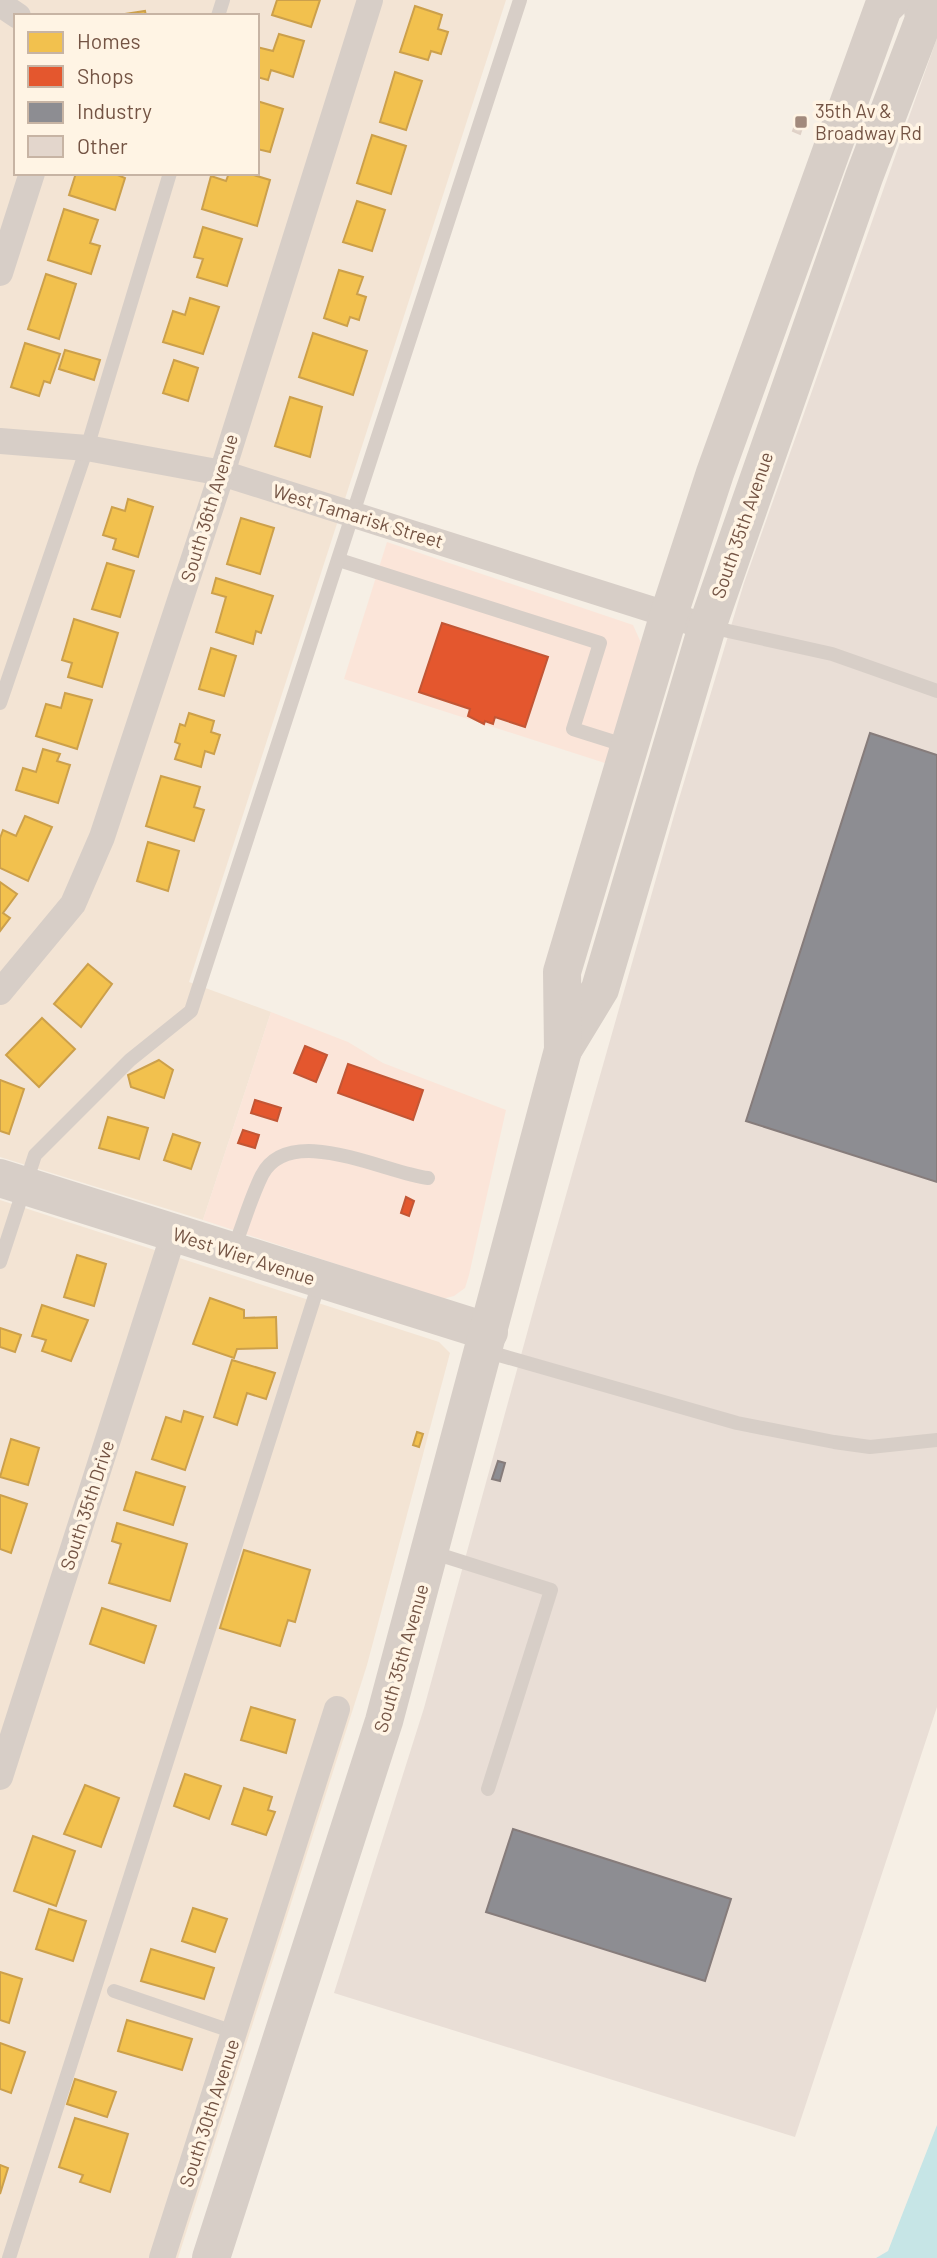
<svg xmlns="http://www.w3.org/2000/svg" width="937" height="2258" font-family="Barlow,sans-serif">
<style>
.residential{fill:#f3e4d4;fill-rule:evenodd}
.commercial{fill:#fbe5d9}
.industrial{fill:#e9ded6}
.water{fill:#c6e5e6}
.homes{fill:#f2c14e;stroke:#cca04b;stroke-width:2}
.shops{fill:#e4572e;stroke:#c25635;stroke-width:2}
.industry{fill:#8d8d92;stroke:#867c7b;stroke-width:2}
.building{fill:#e3d6cc;stroke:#dfd1c7;stroke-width:2}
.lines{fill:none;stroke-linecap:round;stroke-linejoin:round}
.lane{stroke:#d7cec7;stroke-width:14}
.street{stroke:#d7cec7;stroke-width:26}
.secondary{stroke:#d7cec7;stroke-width:38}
.poi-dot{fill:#a28a7c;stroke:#fff4e4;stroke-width:2.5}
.labels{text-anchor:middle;stroke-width:7;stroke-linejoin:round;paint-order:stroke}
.poi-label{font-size:19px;fill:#745444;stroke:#fff4e4;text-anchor:start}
.street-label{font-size:19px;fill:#745444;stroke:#fff4e4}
</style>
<rect width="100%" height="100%" fill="#f6efe5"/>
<g class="residential">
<path d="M0 0H506L189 982 271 1012 203 1220 0 1157ZM16 16H257V173H16Z"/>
<path d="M0 1200 439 1342 450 1353 367 1665 178 2258H0Z"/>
</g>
<g class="commercial">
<path d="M387 542 633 625 642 645 608 764 344 679Z"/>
<path d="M271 1012 348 1042 383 1063 506 1110 469 1275 465 1288 454 1296 442 1299 203 1220Z"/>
</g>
<path class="industrial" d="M937 38V1707L795 2137 334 1993 424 1708 537 1297 675 812 744 583Z"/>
<path class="water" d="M937 2125V2258H876L888 2251Z"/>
<g class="homes">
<path d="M277 0H320L311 27 272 15Z"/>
<path d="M415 6 442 15 438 29 448 32 441 54 431 51 428 60 400 52Z"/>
<path d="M145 11 146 16H112Z"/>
<path d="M279 34 304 41 293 77 271 70 268 80 257 77V47L273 51Z"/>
<path d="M395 72 422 81 406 130 380 122Z"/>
<path d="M257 101 283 109 270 152 257 149Z"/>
<path d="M372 135 406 146 391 194 357 183Z"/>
<path d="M76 173H113L125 178 115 210 69 195Z"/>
<path d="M229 173H247L270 180 257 226 202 209 211 176 226 181Z"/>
<path d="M357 201 385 210 372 251 343 242Z"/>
<path d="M64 209 98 220 90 243 100 246 91 274 48 260Z"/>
<path d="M203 227 242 239 227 286 197 277 203 259 194 257Z"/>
<path d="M339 270 363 277 357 294 366 297 359 320 350 317 347 326 324 318Z"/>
<path d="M46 274 76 284 59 339 28 329Z"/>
<path d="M190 298 219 307 203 354 163 342 173 311 185 315Z"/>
<path d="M313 333 367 351 353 395 299 377Z"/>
<path d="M25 343 60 354 50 383 44 381 39 396 11 387Z"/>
<path d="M65 350 100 360 94 380 59 369Z"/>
<path d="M174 360 198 368 188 401 163 393Z"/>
<path d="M290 397 322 407 310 457 275 446Z"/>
<path d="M128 499 153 507 138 557 113 549 116 539 103 535 112 507 125 511Z"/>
<path d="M241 518 274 528 260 574 227 564Z"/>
<path d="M107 563 134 571 120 617 92 609Z"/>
<path d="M216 578 273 596 261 633 256 631 253 644 216 632 226 597 212 593Z"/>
<path d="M74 619 118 633 102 687 68 677 72 663 62 660Z"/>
<path d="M211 648 236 656 224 696 199 689Z"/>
<path d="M65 693 92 700 77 749 36 736 46 704 61 708Z"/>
<path d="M189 713 214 721 211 732 220 735 214 754 205 751 201 767 175 759 180 744 175 742 180 724 185 726Z"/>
<path d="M43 749 60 754 57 761 70 765 58 803 16 790 23 768 36 772Z"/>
<path d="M161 776 200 787 194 807 204 810 194 841 146 826Z"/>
<path d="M25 816 52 827 28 881 0 868V838L3 830 16 836Z"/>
<path d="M148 842 179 851 168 891 137 881Z"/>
<path d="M0 882 17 894 3 913 10 918 0 931Z"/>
<path d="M88 964 112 984 81 1027 54 1004Z"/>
<path d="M42 1018 75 1049 39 1087 6 1055Z"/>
<path d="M159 1060 173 1070 164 1098 131 1087 128 1075Z"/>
<path d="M0 1080 24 1089 9 1134 0 1131Z"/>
<path d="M108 1117 148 1128 139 1159 99 1148Z"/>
<path d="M173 1134 200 1143 191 1169 164 1160Z"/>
<path d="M77 1255 106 1264 94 1306 64 1297Z"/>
<path d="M210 1298 244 1310V1318L276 1317 277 1348 237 1349 234 1358 193 1344Z"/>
<path d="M42 1305 88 1320 71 1361 42 1351 46 1340 32 1336Z"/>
<path d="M0 1328 21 1335 15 1352 0 1347Z"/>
<path d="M232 1360 275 1373 266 1399 247 1393 237 1425 214 1417Z"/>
<path d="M184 1411 203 1417 185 1470 152 1459 166 1417 181 1422Z"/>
<path d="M417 1432 423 1434 419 1447 413 1445Z"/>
<path d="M11 1439 39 1448 28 1485 0 1477Z"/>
<path d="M136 1472 185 1487 173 1525 124 1510Z"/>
<path d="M0 1495 27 1504 11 1553 0 1549Z"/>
<path d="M117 1523 187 1544 170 1601 109 1583 121 1544 112 1541Z"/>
<path d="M244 1550 310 1570 295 1622 288 1620 280 1646 220 1628Z"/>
<path d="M102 1608 156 1626 144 1663 90 1644Z"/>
<path d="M251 1707 295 1720 286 1753 241 1740Z"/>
<path d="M185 1774 221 1786 209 1819 174 1806Z"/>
<path d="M85 1785 119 1798 101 1847 64 1834Z"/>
<path d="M244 1788 272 1797 268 1810 275 1812 266 1835 232 1824Z"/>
<path d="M33 1836 75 1851 56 1906 14 1891Z"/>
<path d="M193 1908 227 1919 215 1952 182 1941Z"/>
<path d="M49 1909 86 1921 73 1961 36 1949Z"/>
<path d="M151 1949 214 1968 204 1999 141 1981Z"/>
<path d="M0 1972 22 1979 9 2023 0 2020Z"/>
<path d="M127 2020 192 2039 182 2070 118 2051Z"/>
<path d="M0 2043 25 2052 11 2093 0 2089Z"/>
<path d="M75 2079 116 2092 107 2117 67 2104Z"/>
<path d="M75 2118 128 2134 110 2192 80 2182 83 2175 59 2167Z"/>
<path d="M0 2165 8 2168 0 2194Z"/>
</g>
<g class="shops">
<path d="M442 623 548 657 525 727 495 717 493 724 485 721 484 724 468 716 470 709 419 692Z"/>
<path d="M305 1046 327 1055 316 1082 294 1073Z"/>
<path d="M348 1064 423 1090 413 1120 338 1093Z"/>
<path d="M255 1100 281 1108 277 1121 251 1113Z"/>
<path d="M243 1130 259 1135 255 1148 238 1143Z"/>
<path d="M406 1197 414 1201 409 1216 401 1213Z"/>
</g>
<g class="industry">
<path d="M870 733 937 755V1182L746 1121Z"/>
<path d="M498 1461 505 1463 500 1481 492 1479Z"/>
<path d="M513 1829 731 1899 705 1981 486 1912Z"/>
</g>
<path class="building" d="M798 117 805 119 800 134 793 131Z"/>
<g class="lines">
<g class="lane">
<path d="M218 16 223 0"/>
<path d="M339 560 600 643 573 729 627 746"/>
<path d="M710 627 832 654 937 691"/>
<path d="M0 703 87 448 170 173"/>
<path d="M233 1250C243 1226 250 1199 262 1175 290 1122 385 1173 428 1178"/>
<path d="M0 1262 35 1155 130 1060 191 1011 520 0"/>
<path d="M485 1351 737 1423 834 1442 870 1447 937 1440"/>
<path d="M431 1552 551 1590 488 1789"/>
<path d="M114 1991 234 2032"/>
<path d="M9 2258 320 1280"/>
</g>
<g class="street">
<path d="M0 4 18 16"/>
<path d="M0 273 32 173"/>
<path d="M0 441 87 448 222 473 707 627"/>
<path d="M0 992 73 904 102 837 222 473 370 0"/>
<path d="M0 1777 174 1233"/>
<path d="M162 2258 337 1709"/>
</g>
<g class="secondary">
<path d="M563 1050 600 989 707 627 864 177 924 19 922 0"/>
<path d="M0 1178 489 1332"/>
<path d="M211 2258 384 1721 563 1050 562 972 669 614 715 473 883 8 891 0"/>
</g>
</g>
<rect class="poi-dot" x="794" y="115" width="14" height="14" rx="3.5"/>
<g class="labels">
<g class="poi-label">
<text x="815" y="118">35th Av &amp;<tspan x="815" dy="22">Broadway Rd</tspan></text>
</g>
<g class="street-label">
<text transform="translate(209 508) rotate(-73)" y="7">South 36th Avenue</text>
<text transform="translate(358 516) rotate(17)" y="7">West Tamarisk Street</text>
<text transform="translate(742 525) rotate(-71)" y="7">South 35th Avenue</text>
<text transform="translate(244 1256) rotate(18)" y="7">West Wier Avenue</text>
<text transform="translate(87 1505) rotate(-72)" y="7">South 35th Drive</text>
<text transform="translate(401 1658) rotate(-74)" y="7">South 35th Avenue</text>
<text transform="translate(209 2113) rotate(-72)" y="7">South 30th Avenue</text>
</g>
</g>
<rect x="14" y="14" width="245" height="161" fill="#fff4e4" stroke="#c7b4a4" stroke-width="2"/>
<rect x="28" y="32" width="35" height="21" fill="#f2c14e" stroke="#c7b4a4" stroke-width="2"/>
<text x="77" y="49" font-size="21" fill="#745444">Homes</text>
<rect x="28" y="66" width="35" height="21" fill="#e4572e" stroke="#c7b4a4" stroke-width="2"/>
<text x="77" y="84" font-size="21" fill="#745444">Shops</text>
<rect x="28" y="102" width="35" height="21" fill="#8d8d92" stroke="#c7b4a4" stroke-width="2"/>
<text x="77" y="119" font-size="21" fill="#745444">Industry</text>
<rect x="28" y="136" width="35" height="21" fill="#e3d6cc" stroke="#c7b4a4" stroke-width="2"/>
<text x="77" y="154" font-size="21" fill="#745444">Other</text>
</svg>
